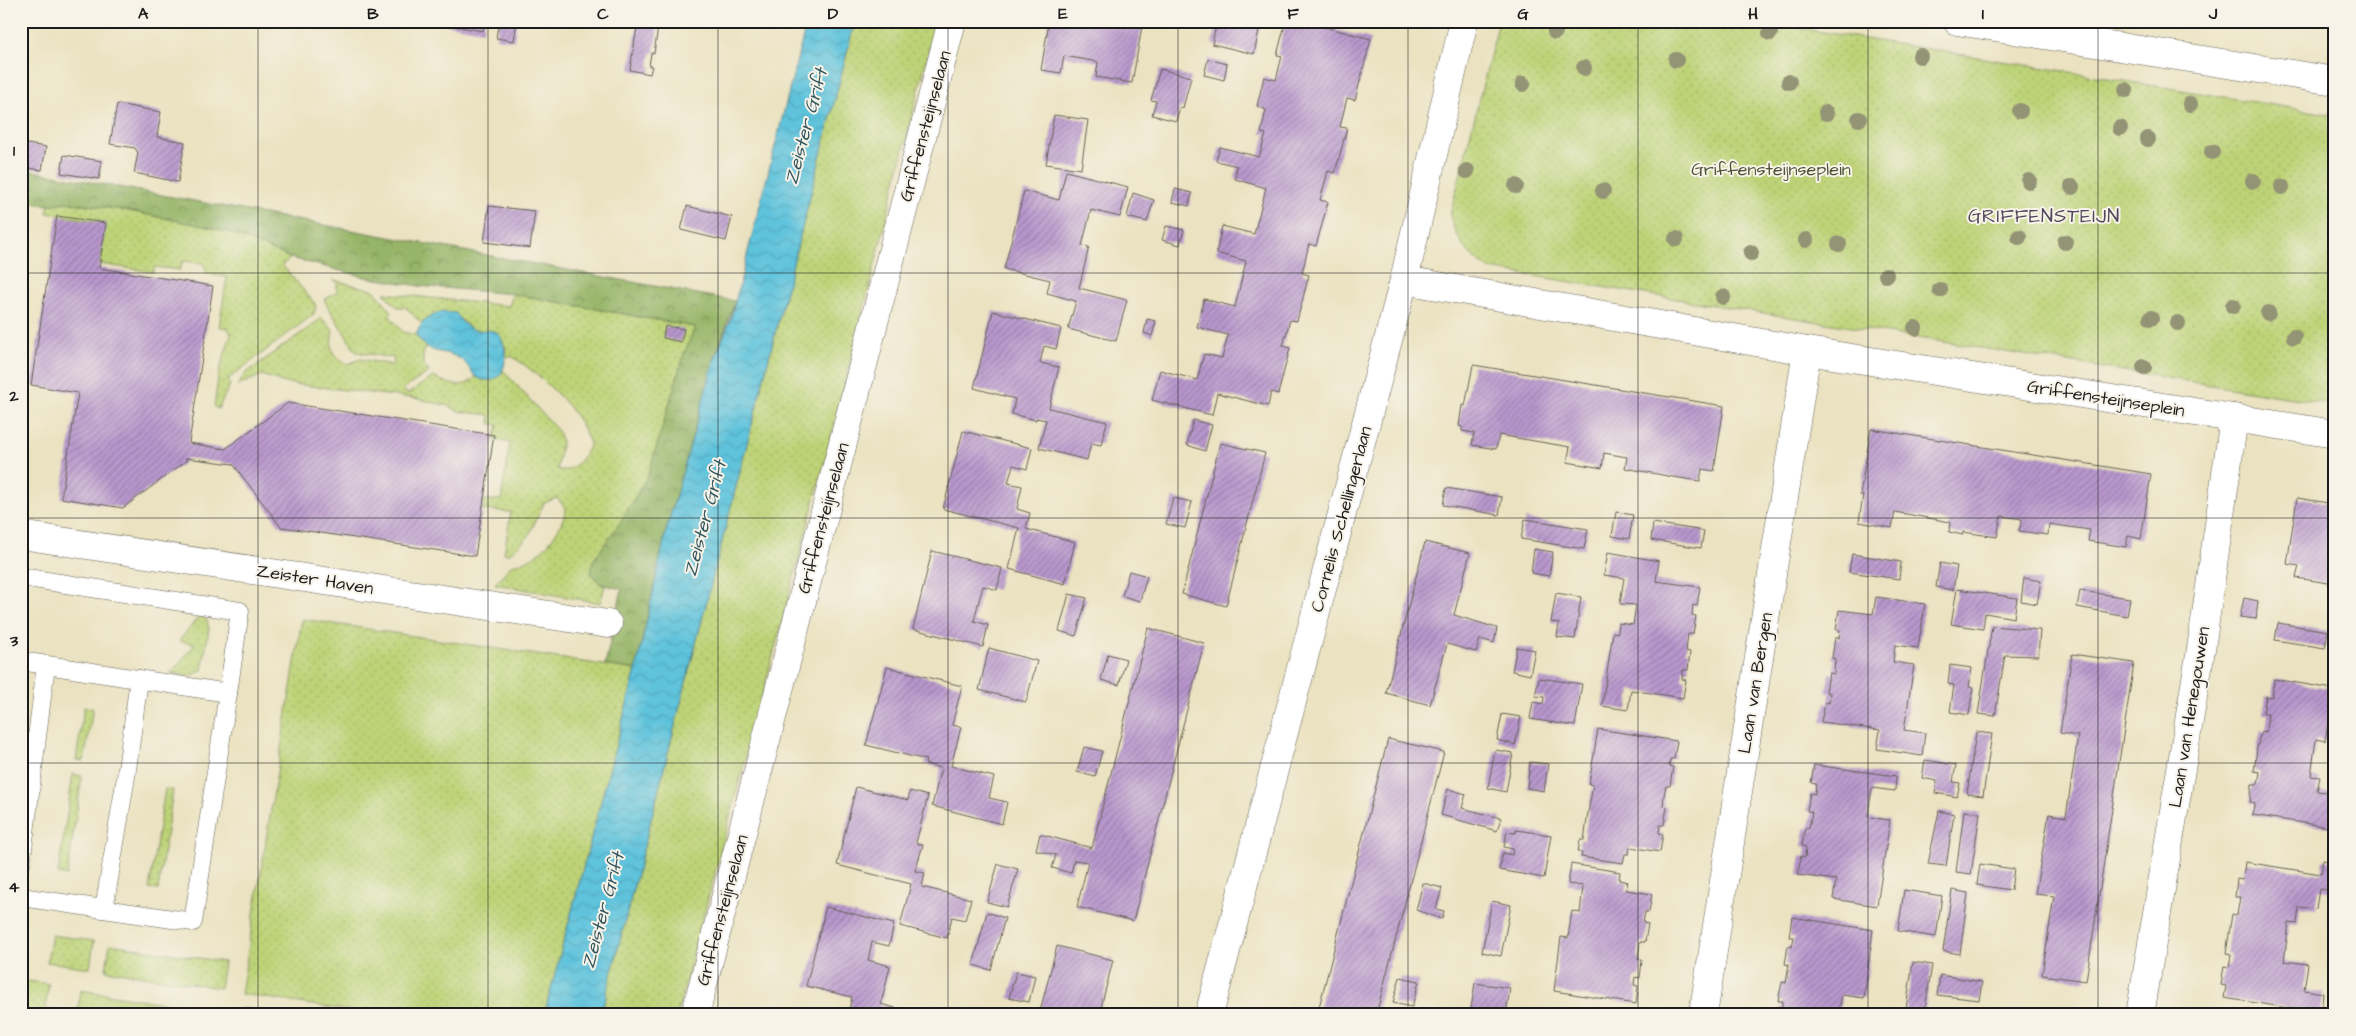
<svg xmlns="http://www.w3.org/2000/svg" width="2356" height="1036" font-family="'Architects Daughter',sans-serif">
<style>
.grass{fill:url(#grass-dots);stroke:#6c784a}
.forest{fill:url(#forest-crowns);stroke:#596842}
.water{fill:url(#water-waves);stroke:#3d707c}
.building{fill:url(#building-hatch)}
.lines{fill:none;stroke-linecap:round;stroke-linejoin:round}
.service-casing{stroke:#646155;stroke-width:19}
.minor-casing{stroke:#646155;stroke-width:29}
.service{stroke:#fff;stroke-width:18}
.minor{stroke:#fff;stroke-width:28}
.tree{fill:#939375}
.grid{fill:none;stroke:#1c1c1c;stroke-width:1;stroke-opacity:0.55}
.labels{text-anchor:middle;stroke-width:4;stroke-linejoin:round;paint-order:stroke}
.street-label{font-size:18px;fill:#1c1c1c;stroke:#f7f3e8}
.park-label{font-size:18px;fill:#4c5337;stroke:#f7f3e8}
.water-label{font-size:19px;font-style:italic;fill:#33565f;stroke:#f7f3e8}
.neighbourhood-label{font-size:19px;letter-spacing:1px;fill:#53475a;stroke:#f7f3e8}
.neatline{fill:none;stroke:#1c1c1c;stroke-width:2}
.grid-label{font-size:16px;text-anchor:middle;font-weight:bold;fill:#1c1c1c}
</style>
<defs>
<pattern id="grass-dots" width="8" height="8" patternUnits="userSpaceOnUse" patternTransform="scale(1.25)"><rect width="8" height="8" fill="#bdd377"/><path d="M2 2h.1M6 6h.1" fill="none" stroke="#a2b566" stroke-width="1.8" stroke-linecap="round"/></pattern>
<pattern id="forest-crowns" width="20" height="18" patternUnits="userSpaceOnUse" patternTransform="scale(1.25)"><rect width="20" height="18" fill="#96b568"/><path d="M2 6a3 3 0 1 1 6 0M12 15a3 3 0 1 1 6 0" fill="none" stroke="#7a9255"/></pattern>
<pattern id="water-waves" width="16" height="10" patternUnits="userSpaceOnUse" patternTransform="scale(1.25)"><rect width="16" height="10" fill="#5ec3dc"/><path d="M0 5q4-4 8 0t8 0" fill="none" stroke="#51a7bc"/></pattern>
<pattern id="building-hatch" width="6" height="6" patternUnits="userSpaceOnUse" patternTransform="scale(1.25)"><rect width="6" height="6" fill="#b998ce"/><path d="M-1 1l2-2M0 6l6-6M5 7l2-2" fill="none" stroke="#967ba6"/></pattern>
</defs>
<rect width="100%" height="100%" fill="#f7f3e8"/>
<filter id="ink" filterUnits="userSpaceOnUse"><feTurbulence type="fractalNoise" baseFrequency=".02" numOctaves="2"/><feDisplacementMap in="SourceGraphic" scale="10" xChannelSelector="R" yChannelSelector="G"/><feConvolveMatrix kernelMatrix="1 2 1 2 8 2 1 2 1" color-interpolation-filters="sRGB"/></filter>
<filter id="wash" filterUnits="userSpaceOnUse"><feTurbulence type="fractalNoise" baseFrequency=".0096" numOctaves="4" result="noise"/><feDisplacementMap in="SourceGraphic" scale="20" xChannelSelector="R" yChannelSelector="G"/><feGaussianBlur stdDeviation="1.12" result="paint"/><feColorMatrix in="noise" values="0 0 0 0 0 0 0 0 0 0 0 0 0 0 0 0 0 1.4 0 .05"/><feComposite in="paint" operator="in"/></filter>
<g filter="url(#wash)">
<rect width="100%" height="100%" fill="#eae2c0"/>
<g class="grass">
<path d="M855 21H936L835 423 677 1015H601Z"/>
<path d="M1499 21H1755L2335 115V405L1490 269C1468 256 1456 240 1450 215Z"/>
<path d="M65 202C120 209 177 217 231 233 251 240 271 250 291 258L282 265 316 305 314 314 228 379 230 385 218 409 214 407 219 372 231 334 228 328 219 327 227 277 207 274 203 263 183 261 180 270 155 267 153 272 100 264 106 223 47 213 49 205Z"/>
<path d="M333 280 374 290 392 312 389 315 403 332 416 335 426 347 423 351V363L429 372 403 389 407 394 433 377C448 383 463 392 476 376L484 380 499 375 503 370 558 431 562 442 557 469C573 475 584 457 590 444 579 410 542 376 513 357H506L505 346 494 331 473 330 460 319H426L421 323 405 307H397L384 293 509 306 513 294 696 327C677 374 668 426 649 474 637 504 611 535 593 561L600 584 605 586 600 603 495 584 511 565C538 562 560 535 566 509L557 498 544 503 528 537 509 554 504 553 511 512 482 510 484 500H501L510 443 494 440 498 425 490 424V415L457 411 449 406 413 398 285 383 262 375 237 386 246 373 322 318 333 330C330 346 330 358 348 364L360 359 393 365 394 358 356 352 324 300 337 292V283Z"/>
<path d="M200 615 207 620 209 629 202 670 192 676 171 673 195 644 179 641Z"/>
<path d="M302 619 636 670 544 1015H526L491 1009V1015H377L241 994Z"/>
<path d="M84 707 93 708 84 761 76 760Z"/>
<path d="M73 774 82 776 67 876 58 874Z"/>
<path d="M165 789 173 790 158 890 149 889Z"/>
<path d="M52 935 94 941 90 968 47 962Z"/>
<path d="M110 944 224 962 220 988 106 970Z"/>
<path d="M21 980 49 984 45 1009 61 1012V1015H21Z"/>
<path d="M81 990 215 1011 214 1015H77Z"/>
<path d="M242 1008 281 1015H241Z"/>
</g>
<path class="forest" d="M21 169 735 301 715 358 667 527 636 670 605 665 622 589 600 584 591 574 593 561 621 521 648 475 684 354 695 327 513 294 419 286 365 277 291 258 233 234 208 227 124 210 65 202 49 205 21 202Z"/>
<g class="water">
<path d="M807 21H855L601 1015H544L636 670 667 527 715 358 731 318Z"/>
<path d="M441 312 456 313C460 320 464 326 472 329 481 333 494 326 500 336 509 350 508 384 484 380 473 379 470 366 462 360 444 347 432 359 416 335 421 321 428 317 441 312Z"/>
</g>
<g id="blocks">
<g class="building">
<path d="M444 21H485L483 31 443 24Z"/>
<path d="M499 21H517L514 41 496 38Z"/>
<path d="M638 21H659L654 53H651L649 66H652L650 74 630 70Z"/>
<path d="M691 21H709V25Z"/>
<path d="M1049 21H1143L1132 83 1096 77 1098 62 1064 56 1061 73 1041 70Z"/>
<path d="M1217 21H1261L1254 54 1212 44Z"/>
<path d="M1286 21H1302L1371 39 1355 100 1347 98 1340 127 1347 128 1335 173 1328 171 1320 200 1328 202 1316 246 1309 244 1302 273 1309 275 1297 321 1290 320 1283 346 1290 348 1278 394 1271 392 1268 406 1217 393 1212 415 1152 400 1160 370 1197 380 1204 354 1222 358 1228 335 1197 327 1204 299 1235 307 1246 261 1216 253 1220 236 1222 226 1254 234 1266 188 1235 179 1237 166 1216 161 1220 147 1259 157 1266 134 1261 133 1266 110 1257 106 1264 77 1276 80 1282 56 1277 55Z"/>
<path d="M1208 59 1227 64 1224 80 1204 75Z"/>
<path d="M1160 69 1191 77 1183 108 1180 107 1176 121 1152 115 1156 101 1151 100Z"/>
<path d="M117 104 161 112 157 137 185 142 178 182 134 173 138 153 135 148 110 144Z"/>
<path d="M1054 115 1088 120 1081 169 1046 164Z"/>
<path d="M21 143 46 147 42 170 21 167Z"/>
<path d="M64 155 102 161 99 179 61 173Z"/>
<path d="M1066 171 1128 187 1120 217 1091 210 1082 246 1089 247 1079 288 1127 300 1116 341 1068 329 1076 301 1047 293 1050 280 1004 269 1024 191 1059 200Z"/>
<path d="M1175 189 1192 193 1189 206 1172 202Z"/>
<path d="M1133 193 1154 200 1147 222 1127 217Z"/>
<path d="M489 206 535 211 530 248 484 242Z"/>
<path d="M687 206 732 217 726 241 681 230Z"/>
<path d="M57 216 106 223 99 268 213 286 189 443 225 449 288 403 494 435 475 556 281 527 233 464 186 458V461L123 508 61 498 78 393 31 385Z"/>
<path d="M1166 226 1184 230 1180 245 1162 240Z"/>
<path d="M993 311 1061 328 1056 349 1044 346 1040 363 1059 367 1049 408 1107 422 1101 445 1091 443 1087 460 1039 448 1046 420 1036 418V420L1012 414 1015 399 974 388Z"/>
<path d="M1147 319 1156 321 1152 336 1144 333Z"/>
<path d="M665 326 684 329 681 342 663 338Z"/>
<path d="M1473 365 1724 406 1714 471 1702 469 1700 481 1673 477 1625 468 1627 457 1604 453 1602 468 1567 462 1570 447 1499 435 1496 449 1472 445 1474 433 1462 431V427L1459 426 1462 405 1465 406Z"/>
<path d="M1193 420 1212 425 1205 451 1187 445Z"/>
<path d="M1871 429 2151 474 2141 539 2128 536 2126 547 2088 541 2090 530 2069 527 2049 524 2048 535 2019 531 2022 519 2001 516 1997 537 1963 532V535L1949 532 1950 522 1895 512 1892 528 1859 522 1863 495H1860Z"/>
<path d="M963 431 1032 448 1027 469 1013 465 1008 483 1022 486 1017 509 1030 513 1026 529 1075 542 1065 584 1009 569 1019 528 943 509Z"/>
<path d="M1220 443 1265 453 1226 606 1182 594Z"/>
<path d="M1446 488 1502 497 1499 515 1443 505Z"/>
<path d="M1173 498 1192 502 1185 528 1166 524Z"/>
<path d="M2297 498 2335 504V584L2296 578 2299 566 2287 564Z"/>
<path d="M1616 512 1633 515 1629 539 1612 536Z"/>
<path d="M1525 519 1588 529 1584 549 1521 539Z"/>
<path d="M1653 523 1704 531 1701 548 1651 540Z"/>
<path d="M1425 542 1470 553 1454 615 1497 628 1494 643 1480 639 1476 652 1447 644 1430 705 1386 693Z"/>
<path d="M1534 549 1553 552 1549 576 1531 573Z"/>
<path d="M932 551 1002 568 997 590 983 586 978 604 974 621 988 625 983 647 913 629Z"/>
<path d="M1608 552 1659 561 1656 581 1700 587 1697 606 1693 605 1692 615 1696 616 1693 634H1688L1686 651 1690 652 1688 670H1683L1682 679 1686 680 1683 698 1631 690 1628 710 1602 706 1613 632 1618 633 1619 623 1633 625 1636 605 1620 604 1624 578 1604 575Z"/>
<path d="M1852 554 1901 562 1899 579 1849 572Z"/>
<path d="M1940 563 1957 566 1953 590 1936 587Z"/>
<path d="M1129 571 1147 576 1140 601 1122 596Z"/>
<path d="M2024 578 2041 581 2037 604 2021 601Z"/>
<path d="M1957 589 2017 598 2014 618 1985 613 1983 629 1951 624Z"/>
<path d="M2080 591 2130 598 2127 616 2077 607Z"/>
<path d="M1556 593 1581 597 1575 639 1557 637 1559 623 1551 622Z"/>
<path d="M1069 594 1087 598 1076 636 1059 631Z"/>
<path d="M1876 597 1925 604 1918 648 1895 645 1893 662 1914 665 1904 730 1925 733 1922 756 1877 749 1880 730 1821 722 1825 702 1829 703 1830 693 1826 692 1829 673 1834 674 1835 659 1832 658 1835 638H1839L1840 630H1836L1839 610 1873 614Z"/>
<path d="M2244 598 2258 601 2256 619 2240 617Z"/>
<path d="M2278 623 2328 631 2325 648 2275 640Z"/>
<path d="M1992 626 2040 630 2038 656 2005 655 1995 716 1978 714Z"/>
<path d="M1148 628 1204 643 1133 921 1077 907 1088 862 1074 860 1071 873 1052 868 1056 855 1036 850 1040 834 1092 848Z"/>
<path d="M1517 647 1535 650 1530 675 1512 671Z"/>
<path d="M989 648 1037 661 1026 702 979 690Z"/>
<path d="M1108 654 1126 659 1119 685 1101 680Z"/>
<path d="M2072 654 2134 663 2086 981 2042 975 2054 896 2035 894 2049 814 2066 817 2078 736 2060 733Z"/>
<path d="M1950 665 1972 668 1969 687 1973 688 1969 715 1950 712 1954 685 1948 684Z"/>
<path d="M887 667 962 686 952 725 961 727 951 766 994 777 989 798 1007 802 1002 824 932 806 941 768 925 764 926 760 866 745Z"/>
<path d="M1539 678 1582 684 1575 726 1530 719 1533 702 1543 704 1544 697 1535 696Z"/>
<path d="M2274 679 2333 689 2335 684V725L2328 724 2325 741 2316 739 2311 776 2320 777 2317 791 2334 793 2329 827 2252 815 2255 803 2250 802 2252 784H2258L2260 772 2254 771 2257 748 2261 731 2266 732 2268 714H2263L2266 696 2272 697Z"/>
<path d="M1502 714 1521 717 1515 745 1497 740Z"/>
<path d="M1598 729 1677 741 1674 759H1670L1669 766 1673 767 1670 786H1666L1664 795 1663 806 1667 807 1664 825H1660L1659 833 1663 834 1660 852 1630 847 1629 854H1625L1623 863 1581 857 1582 853 1578 852 1580 840H1584L1588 813 1593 785 1589 784Z"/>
<path d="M1976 732 1992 734 1983 796 1967 794Z"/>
<path d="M1388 739 1444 752 1376 1015H1317Z"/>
<path d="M1084 747 1102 751 1095 777 1077 772Z"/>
<path d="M1495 750 1513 753 1506 792 1488 788Z"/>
<path d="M1925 760 1956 765 1953 782 1960 783 1957 797 1935 793 1937 781 1922 778Z"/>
<path d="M1530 762 1548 764 1544 791 1527 788Z"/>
<path d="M1814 765 1896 776 1895 791 1872 788 1870 801 1868 817 1890 820 1877 906 1833 899 1836 880 1798 875 1801 856 1805 857 1806 847 1802 846 1805 828H1809L1812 812 1807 811 1810 793 1815 794 1816 784 1811 783Z"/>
<path d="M856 787 908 800 910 791 928 796 916 843 923 845 915 871 925 873 922 887 971 899 965 920 952 917 947 938 900 926 911 884 837 865Z"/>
<path d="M1448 789 1466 794 1462 808 1501 818 1497 831 1441 815Z"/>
<path d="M1939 811 1954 814 1946 866 1928 864Z"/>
<path d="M1964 811 1980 813 1971 874 1956 872Z"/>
<path d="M1516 830 1551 835 1544 878 1499 870 1503 853 1512 855 1513 849 1504 847 1507 832 1516 833Z"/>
<path d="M2323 860 2335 862V891L2319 889 2316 909 2299 907 2297 924 2289 923 2284 961 2308 964 2304 990 2323 993 2321 1013 2224 998 2226 986 2221 985 2224 966 2229 967 2231 955 2226 954 2232 914 2237 915 2240 897H2235L2237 879 2243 880 2245 862 2321 874Z"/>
<path d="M998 864 1018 869 1007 907 987 902Z"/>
<path d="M1571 864 1620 872 1619 880 1628 882 1626 890 1652 894 1649 912H1645L1643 923 1648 924 1645 942H1640L1638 959 1642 960 1640 978 1635 977 1634 985 1638 986 1636 1004 1554 991 1561 937 1568 938 1572 911 1580 913 1583 886 1568 884Z"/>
<path d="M1980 864 2014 869 2011 890 1977 885Z"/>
<path d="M1423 883 1442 888 1436 909 1444 911 1442 919 1416 910Z"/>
<path d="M1904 890 1942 896 1936 937 1898 931Z"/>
<path d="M1952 890 1968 893 1960 954 1943 951Z"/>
<path d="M1492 901 1511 905 1501 956 1482 952Z"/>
<path d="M826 907 894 924 889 946 872 942 868 960 890 966 881 1004 920 1015H865L849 1010 852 997 806 986Z"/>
<path d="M987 912 1005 918 991 970 973 965Z"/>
<path d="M1792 917 1873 930 1864 998 1842 995 1838 1015H1776L1777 1009H1781L1783 1001H1778L1782 982 1786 983 1789 965 1785 964 1788 946 1792 947 1794 937H1789Z"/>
<path d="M1057 946 1113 960 1099 1015H1039Z"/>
<path d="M1913 962 1932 965 1924 1015H1905Z"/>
<path d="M1016 972 1035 976 1029 1002 1009 998Z"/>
<path d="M1940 975 1982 982 1979 1000 1937 995Z"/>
<path d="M1400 977 1419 981 1412 1007 1393 1003Z"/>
<path d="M1475 983 1510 988 1506 1015H1470Z"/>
</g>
</g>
</g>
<g filter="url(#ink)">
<use href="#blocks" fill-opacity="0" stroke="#646155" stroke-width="1"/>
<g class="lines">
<g class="service-casing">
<g id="service">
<path d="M21 577 240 611 228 693 21 661"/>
<path d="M21 865 46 665"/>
<path d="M21 897 193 922 228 693"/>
<path d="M104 909 126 777 139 679"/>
</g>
</g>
<g class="minor-casing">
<g id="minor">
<path d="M1957 21 2335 81"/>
<path d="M1404 280 1807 351 2335 434"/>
<path d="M21 535 608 624"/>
<path d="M695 1015 952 21"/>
<path d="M1209 1015 1404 280 1464 21"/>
<path d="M1703 1015 1807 351"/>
<path d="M2140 1015 2201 649 2234 418"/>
</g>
</g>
<use href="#service" class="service"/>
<use href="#minor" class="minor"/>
</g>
<g class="tree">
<circle cx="1555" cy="32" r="8"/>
<circle cx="1770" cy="33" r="8"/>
<circle cx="1920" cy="56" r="8"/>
<circle cx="1676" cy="60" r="8"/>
<circle cx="1584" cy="68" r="8"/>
<circle cx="1789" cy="82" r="8"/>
<circle cx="1523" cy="84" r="8"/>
<circle cx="2126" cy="90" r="8"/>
<circle cx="2190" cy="104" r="8"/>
<circle cx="2020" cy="111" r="8"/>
<circle cx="1826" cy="113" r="8"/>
<circle cx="1859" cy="119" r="8"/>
<circle cx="2120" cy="128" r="8"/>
<circle cx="2148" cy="139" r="8"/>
<circle cx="2212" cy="152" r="8"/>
<circle cx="1467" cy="171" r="8"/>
<circle cx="2029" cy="181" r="8"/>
<circle cx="2253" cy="181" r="8"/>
<circle cx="1516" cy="186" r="8"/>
<circle cx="2072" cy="187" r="8"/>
<circle cx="2282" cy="187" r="8"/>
<circle cx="1603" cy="191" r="8"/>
<circle cx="2019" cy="237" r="8"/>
<circle cx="1676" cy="239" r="8"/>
<circle cx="1806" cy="240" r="8"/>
<circle cx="2065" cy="242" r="8"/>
<circle cx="1839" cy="244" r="8"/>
<circle cx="1751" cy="253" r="8"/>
<circle cx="1886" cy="275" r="8"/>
<circle cx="1940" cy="290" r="8"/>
<circle cx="1723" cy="297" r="8"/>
<circle cx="2233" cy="306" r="8"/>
<circle cx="2268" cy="313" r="8"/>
<circle cx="2151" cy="318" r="8"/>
<circle cx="2178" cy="323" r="8"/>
<circle cx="1915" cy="328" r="8"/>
<circle cx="2294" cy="337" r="8"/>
<circle cx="2144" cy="367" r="8"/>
</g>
</g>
<path class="grid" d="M258 21V1015M488 21V1015M718 21V1015M948 21V1015M1178 21V1015M1408 21V1015M1638 21V1015M1868 21V1015M2098 21V1015M21 273H2335M21 518H2335M21 763H2335"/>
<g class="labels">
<g class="street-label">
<text transform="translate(925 126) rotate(-75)" y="6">Griffensteijnselaan</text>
<text transform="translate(2106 398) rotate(9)" y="6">Griffensteijnseplein</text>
<text transform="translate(823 518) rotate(-75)" y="6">Griffensteijnselaan</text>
<text transform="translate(1341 519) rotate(-75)" y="6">Cornelis Schellingerlaan</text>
<text transform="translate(315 579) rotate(9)" y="6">Zeister Haven</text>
<text transform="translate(1755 683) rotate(-81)" y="6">Laan van Bergen</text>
<text transform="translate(2189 717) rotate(-81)" y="6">Laan van Henegouwen</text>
<text transform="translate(722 910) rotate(-75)" y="6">Griffensteijnselaan</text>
</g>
<g class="park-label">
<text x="1771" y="175">Griffensteijnseplein</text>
</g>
<g class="water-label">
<text transform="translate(805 126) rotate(-75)" y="7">Zeister Grift</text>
<text transform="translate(704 518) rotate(-75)" y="7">Zeister Grift</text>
<text transform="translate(602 910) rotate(-75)" y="7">Zeister Grift</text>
</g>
<g class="neighbourhood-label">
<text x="2044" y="222">GRIFFENSTEIJN</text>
</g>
</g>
<rect width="2356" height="1036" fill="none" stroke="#f7f3e8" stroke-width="55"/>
<rect x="28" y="28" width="2300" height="980" class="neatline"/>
<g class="grid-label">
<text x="143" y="19">A</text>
<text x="373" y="19">B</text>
<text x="603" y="19">C</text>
<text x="833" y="19">D</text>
<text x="1063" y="19">E</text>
<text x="1293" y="19">F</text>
<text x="1523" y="19">G</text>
<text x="1753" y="19">H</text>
<text x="1983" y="19">I</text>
<text x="2213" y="19">J</text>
<text x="14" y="156">1</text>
<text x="14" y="401">2</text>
<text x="14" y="646">3</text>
<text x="14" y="892">4</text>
</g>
</svg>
